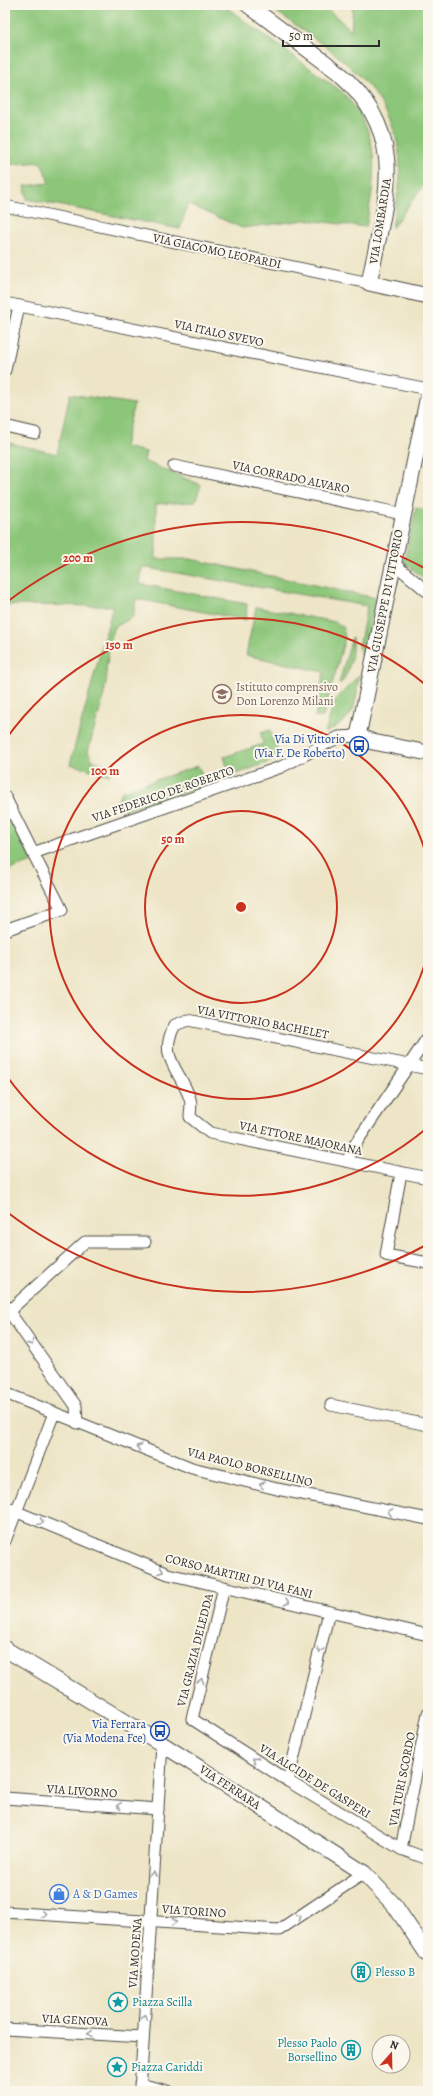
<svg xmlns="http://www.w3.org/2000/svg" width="433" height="2096" font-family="Alegreya,serif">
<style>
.green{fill:#8cc679;stroke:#5c7852}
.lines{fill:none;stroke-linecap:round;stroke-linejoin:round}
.street-casing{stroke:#484742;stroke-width:13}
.secondary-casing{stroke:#484742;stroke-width:17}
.street{stroke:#fff;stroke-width:11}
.secondary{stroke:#fff;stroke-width:15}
.oneway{stroke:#a0a0a0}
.ring{fill:none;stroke:#c8321e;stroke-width:2}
.labels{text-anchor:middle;stroke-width:4;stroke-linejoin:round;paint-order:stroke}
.street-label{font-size:12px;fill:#2b2b2b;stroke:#fbf7ec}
.education-label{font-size:12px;fill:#785e54;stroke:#fbf7ec;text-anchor:start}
.transit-label{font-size:12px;fill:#164399;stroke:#fbf7ec;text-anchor:end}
.shop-label{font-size:12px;fill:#366cbe;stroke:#fbf7ec;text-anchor:start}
.culture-label{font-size:12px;fill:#0d838f;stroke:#fbf7ec;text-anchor:start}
.centre{fill:#c8321e;stroke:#fbf7ec;stroke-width:2}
.ring-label{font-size:12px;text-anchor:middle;font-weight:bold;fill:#c8321e;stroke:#fbf7ec;stroke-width:4;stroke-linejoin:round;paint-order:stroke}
</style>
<rect width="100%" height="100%" fill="#fbf7ec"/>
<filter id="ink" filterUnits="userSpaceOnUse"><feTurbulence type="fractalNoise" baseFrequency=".025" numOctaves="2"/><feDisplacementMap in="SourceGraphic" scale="8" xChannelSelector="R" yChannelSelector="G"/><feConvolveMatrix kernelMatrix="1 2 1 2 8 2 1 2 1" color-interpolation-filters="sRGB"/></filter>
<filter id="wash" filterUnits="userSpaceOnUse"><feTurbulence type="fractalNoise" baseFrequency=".012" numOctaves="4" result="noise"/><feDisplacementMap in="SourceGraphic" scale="16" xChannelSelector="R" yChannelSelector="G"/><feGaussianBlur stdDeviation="0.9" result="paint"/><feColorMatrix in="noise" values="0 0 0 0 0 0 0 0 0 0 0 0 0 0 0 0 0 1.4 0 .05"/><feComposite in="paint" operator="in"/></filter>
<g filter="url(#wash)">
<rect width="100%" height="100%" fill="#ede5c6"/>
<g class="green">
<path d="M21 5H223L341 91C383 134 376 173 366 227L306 220 242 228 188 204 180 229 27 199 25 186 49 183 41 162 5 165V11Z"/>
<path d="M267 5H323L351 30 353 5H428V179L392 228C395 209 400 190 400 171 401 87 326 48 267 5Z"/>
<path d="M70 394 134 404 124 447 146 452 144 461 201 485 195 502 156 504V559H190L376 598 363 659 359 647 367 606 142 567 140 584 247 604 246 620 136 599 133 617 113 628 106 669 107 677 103 699 88 751 93 761 112 766 109 775 70 764 113 606 9 605 5 606V442L57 454Z"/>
<path d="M416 508 428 511V582L404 562Z"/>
<path d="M256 607 335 622 343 627 345 638 323 717H315L324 672 246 655Z"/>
<path d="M352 637C353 654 351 667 342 682L339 683Z"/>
<path d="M360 674C353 709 359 715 325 733L334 702Z"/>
<path d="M270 730 279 754 278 759 236 774 229 773 224 757 263 744 261 733Z"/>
<path d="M198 766 204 778 199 788 127 810 120 808 117 802 122 791Z"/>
<path d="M5 806 33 862 5 871Z"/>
</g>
</g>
<g filter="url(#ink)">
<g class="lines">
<g class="street-casing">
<g id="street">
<path d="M5 206 369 283"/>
<path d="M5 303 428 389"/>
<path d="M5 370 19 306"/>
<path d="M5 426 35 433"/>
<path d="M174 466 403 514"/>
<path d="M392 562 428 592"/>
<path d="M5 797 33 853 281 767 339 737 358 736"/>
<path d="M5 930 62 910 33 853"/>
<path d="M428 1069 188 1020 175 1025C157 1057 180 1069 190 1099 192 1104 190 1112 190 1117L210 1133 428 1178"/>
<path d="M348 1161 352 1149 428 1037"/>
<path d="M401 1173 386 1255 428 1263"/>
<path d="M5 1306 76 1406 77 1423"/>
<path d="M9 1311 85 1242H145"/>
<path d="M5 1393 192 1468 277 1489 428 1519"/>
<path d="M331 1405 428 1425"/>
<path d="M5 1507 168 1574 428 1635"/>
<path d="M5 1541 54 1413"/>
<path d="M224 1587 192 1719 288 1781 401 1849 428 1859"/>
<path d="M288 1781 329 1612"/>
<path d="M5 1798 158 1809"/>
<path d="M401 1849 428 1713"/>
<path d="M5 1912 279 1930 364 1873"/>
<path d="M5 2029 143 2037"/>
<path d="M140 2084 167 2091"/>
<path d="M140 2091 162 1744"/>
</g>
</g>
<g class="secondary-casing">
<g id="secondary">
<path d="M248 5 338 72C412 136 385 201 369 283L428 296"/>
<path d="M428 396 358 736 373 742 428 753"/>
<path d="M5 1649 162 1744 364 1873 395 1906 428 1955"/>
</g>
</g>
<use href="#street" class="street"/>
<use href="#secondary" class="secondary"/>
</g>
<defs><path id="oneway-chevron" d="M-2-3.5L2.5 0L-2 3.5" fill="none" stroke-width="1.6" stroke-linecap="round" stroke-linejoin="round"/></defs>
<g class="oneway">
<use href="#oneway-chevron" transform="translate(31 1343) rotate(55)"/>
<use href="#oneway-chevron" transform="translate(139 1447) rotate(-158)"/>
<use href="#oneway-chevron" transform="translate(262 1485) rotate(-166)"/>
<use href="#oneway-chevron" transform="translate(390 1512) rotate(-169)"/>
<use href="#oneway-chevron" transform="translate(41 1522) rotate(23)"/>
<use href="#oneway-chevron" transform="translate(161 1571) rotate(23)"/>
<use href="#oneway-chevron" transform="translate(287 1602) rotate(13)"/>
<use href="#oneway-chevron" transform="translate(320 1650) rotate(104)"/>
<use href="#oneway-chevron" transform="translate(201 1681) rotate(-76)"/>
<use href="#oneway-chevron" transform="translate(255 1760) rotate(-147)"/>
<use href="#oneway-chevron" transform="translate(119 1806) rotate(-176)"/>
<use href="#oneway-chevron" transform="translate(153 1874) rotate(-86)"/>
<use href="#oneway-chevron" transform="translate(44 1914) rotate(4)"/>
<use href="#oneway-chevron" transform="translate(299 1917) rotate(-34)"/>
<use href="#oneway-chevron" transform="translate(174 1922) rotate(4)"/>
<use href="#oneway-chevron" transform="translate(144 2017) rotate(-86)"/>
<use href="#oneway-chevron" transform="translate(90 2034) rotate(-176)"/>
</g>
</g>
<g class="ring">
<circle cx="241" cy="907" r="96"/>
<path d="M428 952A192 192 0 1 1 428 862"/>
<path d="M427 1128A289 289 0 0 1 6 1075M6 739A289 289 0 0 1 427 686"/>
<path d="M428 1244A385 385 0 0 1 7 1212M7 602A385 385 0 0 1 428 570"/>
</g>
<defs>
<g id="school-ring" transform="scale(1)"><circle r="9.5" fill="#fbf7ec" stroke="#8d6e63" stroke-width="1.5"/><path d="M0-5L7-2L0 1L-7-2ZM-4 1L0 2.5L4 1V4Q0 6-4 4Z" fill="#8d6e63"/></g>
<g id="bus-ring" transform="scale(1)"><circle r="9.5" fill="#fbf7ec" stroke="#1a4fb4" stroke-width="1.5"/><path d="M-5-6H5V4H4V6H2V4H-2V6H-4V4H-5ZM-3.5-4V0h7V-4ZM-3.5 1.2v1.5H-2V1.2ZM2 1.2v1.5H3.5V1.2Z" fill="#1a4fb4"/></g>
<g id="shop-ring" transform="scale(1)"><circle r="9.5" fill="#fbf7ec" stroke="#3f7fe0" stroke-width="1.5"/><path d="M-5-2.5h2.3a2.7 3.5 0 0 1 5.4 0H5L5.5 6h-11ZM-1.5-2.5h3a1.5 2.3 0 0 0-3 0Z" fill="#3f7fe0"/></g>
<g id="building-ring" transform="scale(1)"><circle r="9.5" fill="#fbf7ec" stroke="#0f9aa8" stroke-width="1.5"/><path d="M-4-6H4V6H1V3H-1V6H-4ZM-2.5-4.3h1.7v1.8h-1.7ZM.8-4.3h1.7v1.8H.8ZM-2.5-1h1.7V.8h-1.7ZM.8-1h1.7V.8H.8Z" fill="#0f9aa8"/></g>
<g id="sight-ring" transform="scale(1)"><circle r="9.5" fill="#fbf7ec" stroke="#0f9aa8" stroke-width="1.5"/><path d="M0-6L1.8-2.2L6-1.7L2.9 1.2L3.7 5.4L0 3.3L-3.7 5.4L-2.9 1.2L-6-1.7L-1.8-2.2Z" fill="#0f9aa8"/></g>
</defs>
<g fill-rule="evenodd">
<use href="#school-ring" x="222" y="694"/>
<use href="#bus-ring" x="359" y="746"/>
<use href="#bus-ring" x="160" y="1731"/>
<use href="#shop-ring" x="59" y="1894"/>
<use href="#building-ring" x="361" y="1972"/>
<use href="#sight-ring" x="118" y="2002"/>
<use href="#building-ring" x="351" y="2050"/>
<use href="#sight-ring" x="117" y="2067"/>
</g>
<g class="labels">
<g class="street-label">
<text transform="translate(380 221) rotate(-81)" y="4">VIA LOMBARDIA</text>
<text transform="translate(217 251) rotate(12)" y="4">VIA GIACOMO LEOPARDI</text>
<text transform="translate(219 333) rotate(12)" y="4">VIA ITALO SVEVO</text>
<text transform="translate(291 477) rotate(12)" y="4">VIA CORRADO ALVARO</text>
<text transform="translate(385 601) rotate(-79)" y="4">VIA GIUSEPPE DI VITTORIO</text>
<text transform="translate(163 794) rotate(-19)" y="4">VIA FEDERICO DE ROBERTO</text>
<text transform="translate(263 1022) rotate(11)" y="4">VIA VITTORIO BACHELET</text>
<text transform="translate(301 1138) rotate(12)" y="4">VIA ETTORE MAJORANA</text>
<text transform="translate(250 1467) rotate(14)" y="4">VIA PAOLO BORSELLINO</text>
<text transform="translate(239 1576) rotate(14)" y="4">CORSO MARTIRI DI VIA FANI</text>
<text transform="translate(195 1650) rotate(-76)" y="4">VIA GRAZIA DELEDDA</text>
<text transform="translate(402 1779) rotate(-79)" y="4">VIA TURI SCORDO</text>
<text transform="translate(315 1781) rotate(32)" y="4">VIA ALCIDE DE GASPERI</text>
<text transform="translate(230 1787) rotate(33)" y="4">VIA FERRARA</text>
<text transform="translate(82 1791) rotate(4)" y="4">VIA LIVORNO</text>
<text transform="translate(194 1911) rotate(4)" y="4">VIA TORINO</text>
<text transform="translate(135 1953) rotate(-86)" y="4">VIA MODENA</text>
<text transform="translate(75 2020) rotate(3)" y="4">VIA GENOVA</text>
</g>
<g class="education-label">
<text x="236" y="691">Istituto comprensivo<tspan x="236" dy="14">Don Lorenzo Milani</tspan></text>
</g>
<g class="transit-label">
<text x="345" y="743">Via Di Vittorio<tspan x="345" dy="14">(Via F. De Roberto)</tspan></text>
<text x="146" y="1728">Via Ferrara<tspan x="146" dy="14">(Via Modena Fce)</tspan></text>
</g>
<g class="shop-label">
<text x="73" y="1898">A &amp; D Games</text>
</g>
<g class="culture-label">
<text x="375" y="1976">Plesso B</text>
<text x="132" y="2006">Piazza Scilla</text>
<text x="337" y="2047" text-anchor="end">Plesso Paolo<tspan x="337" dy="14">Borsellino</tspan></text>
<text x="131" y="2071">Piazza Cariddi</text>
</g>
</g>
<circle cx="241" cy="907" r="6" class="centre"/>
<g class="ring-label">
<text x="78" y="562">200 m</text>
<text x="119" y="649">150 m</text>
<text x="105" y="775">100 m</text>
<text x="173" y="843">50 m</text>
</g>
<rect width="433" height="2096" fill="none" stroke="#fbf7ec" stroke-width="20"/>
<g transform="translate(391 2054) rotate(20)"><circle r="19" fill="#fbf7ec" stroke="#a8a59f"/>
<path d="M0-3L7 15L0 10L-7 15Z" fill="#c8321e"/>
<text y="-6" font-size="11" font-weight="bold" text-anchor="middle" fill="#2b2b2b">N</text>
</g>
<path d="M283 40v6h96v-6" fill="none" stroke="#2b2b2b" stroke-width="2"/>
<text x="289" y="40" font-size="12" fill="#2b2b2b" stroke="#fbf7ec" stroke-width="3" paint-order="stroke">50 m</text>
</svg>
